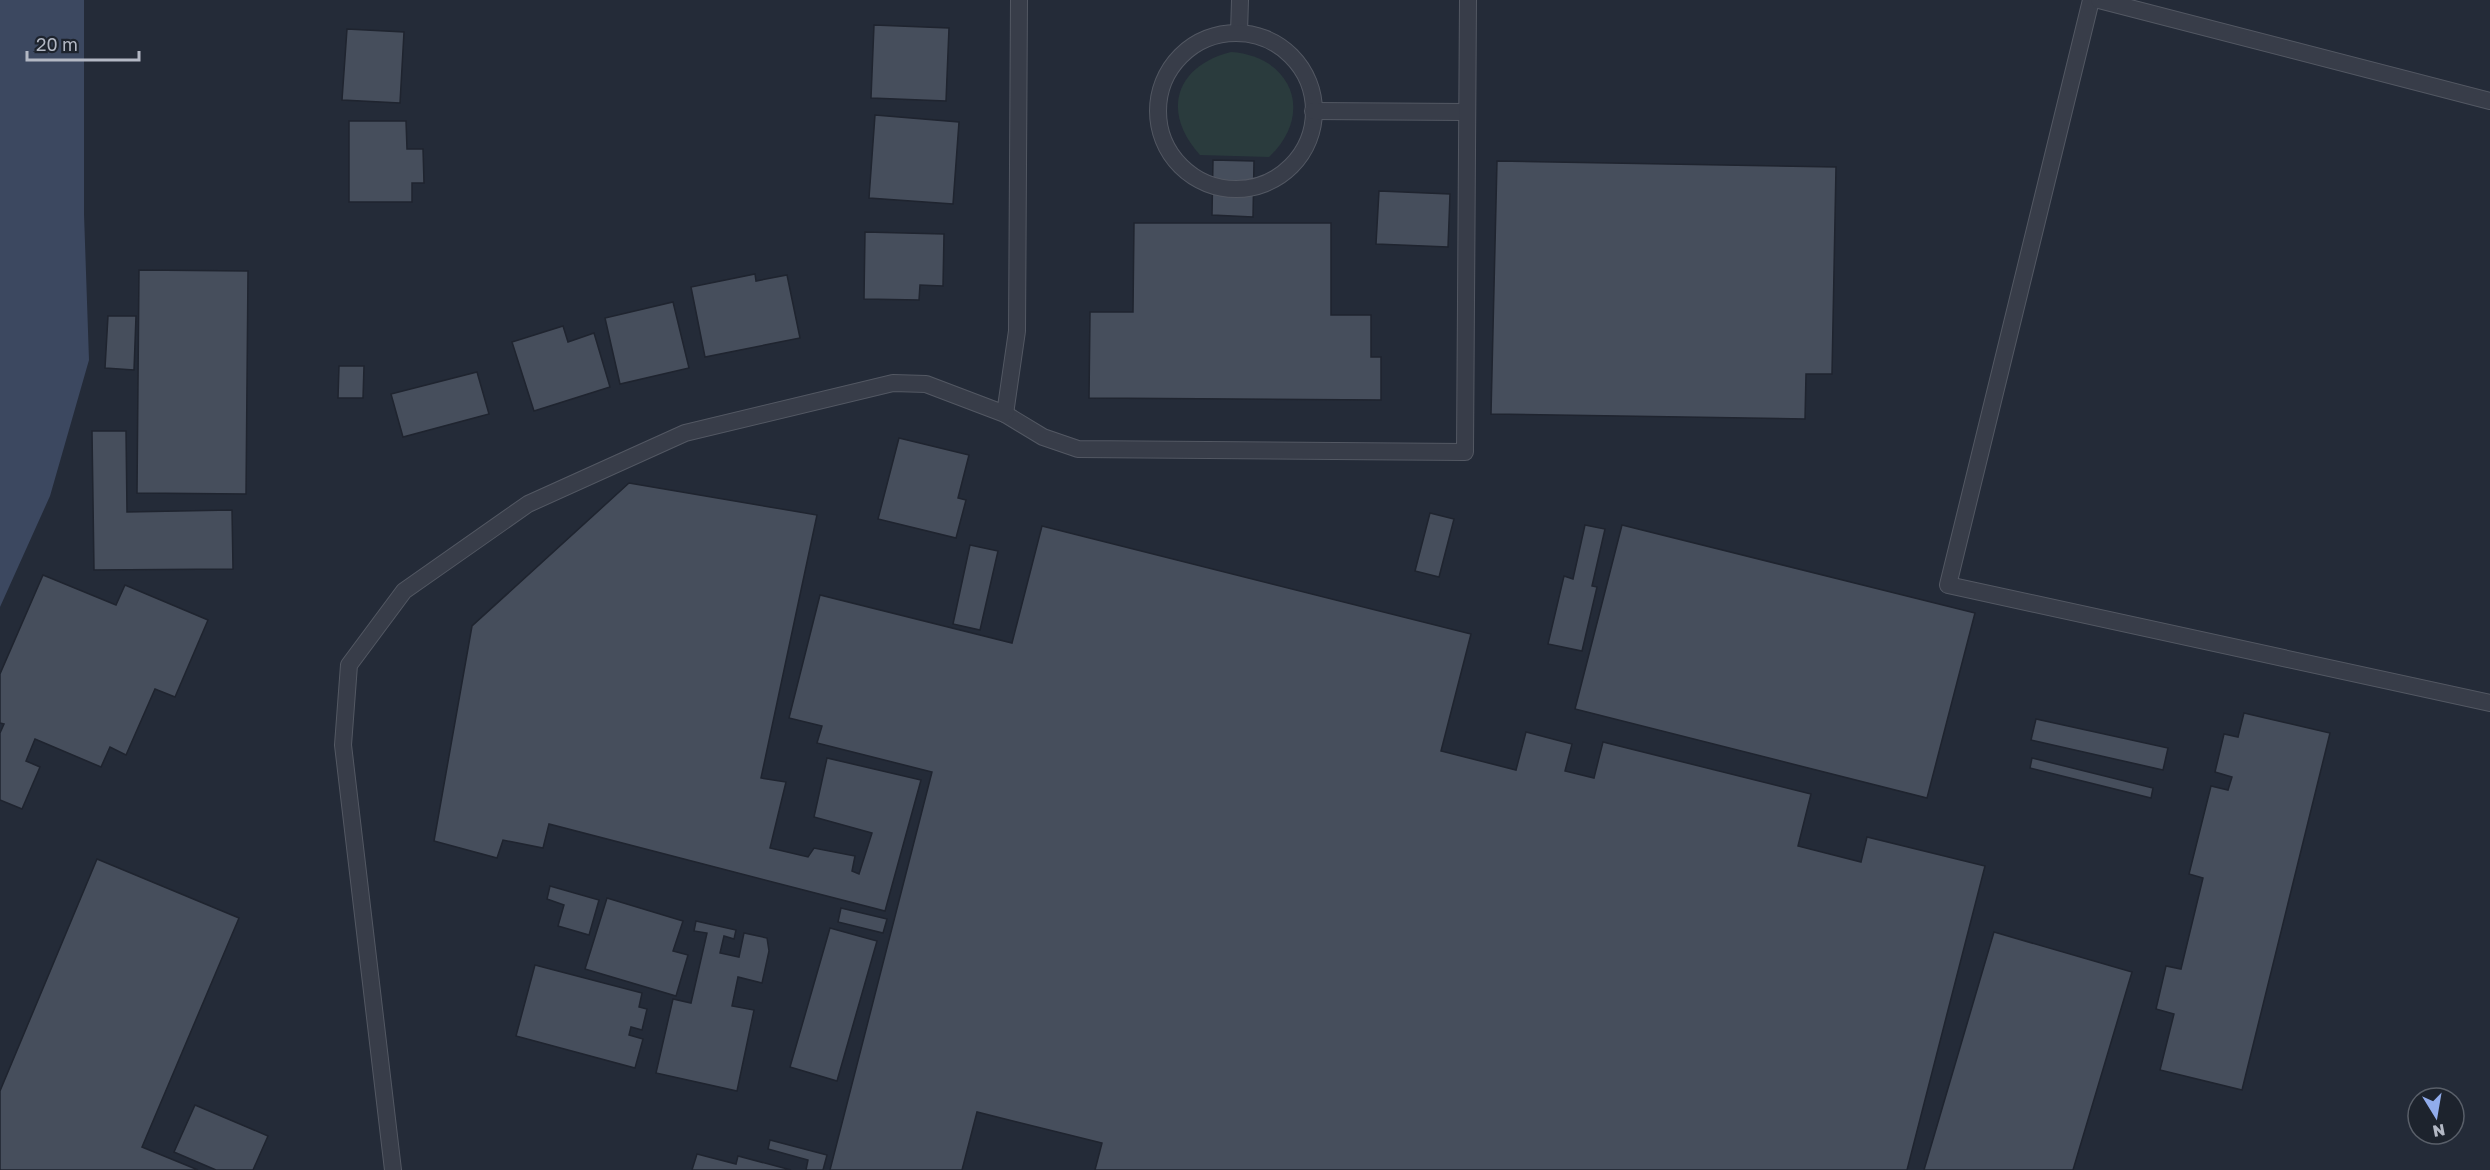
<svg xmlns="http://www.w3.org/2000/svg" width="2490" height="1170" font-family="'Golos Text',sans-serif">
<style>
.green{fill:#2a3b3d}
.water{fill:#3c4860}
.building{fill:#464e5c;stroke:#1f242f;stroke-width:1.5}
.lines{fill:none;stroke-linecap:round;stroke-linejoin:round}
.service-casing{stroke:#535863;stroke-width:18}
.service{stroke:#383d49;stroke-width:16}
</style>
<rect width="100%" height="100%" fill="#242b38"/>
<path class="green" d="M1231 52C1292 56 1315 114 1269 157L1200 155C1161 112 1175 66 1231 52Z"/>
<path class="water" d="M0 0H84V214L89 360 50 496 0 607Z"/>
<g class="building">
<path d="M874 25 949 28 946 101 871 98Z"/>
<path d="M347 29 404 32 400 103 342 100Z"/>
<path d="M875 115 959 122 953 204 869 198Z"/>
<path d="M349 121H406L407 149H423L424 183H412V202H349Z"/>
<path d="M1213 160 1254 161 1253 217 1212 215Z"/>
<path d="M1497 161 1836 167 1832 374H1806L1805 419 1491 414Z"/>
<path d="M1379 191 1450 194 1448 247 1376 244Z"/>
<path d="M1134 223H1331V315H1371V357H1381V400L1089 398 1090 312H1133Z"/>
<path d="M865 232 944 234 943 286 920 285 919 300 864 299Z"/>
<path d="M139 270 248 271 246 494 137 493Z"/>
<path d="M755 274 756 281 787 275 800 338 705 357 691 287Z"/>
<path d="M673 302 689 368 620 384 605 318Z"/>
<path d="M108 316H136L134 370 105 368Z"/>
<path d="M563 326 568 342 594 333 610 387 534 411 512 342Z"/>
<path d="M339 366H364L363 398H338Z"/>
<path d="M477 372 489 414 403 437 391 394Z"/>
<path d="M92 431H126L127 512 232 510 233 569 94 570Z"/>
<path d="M899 438 969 455 958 498 966 500 956 538 878 519Z"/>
<path d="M629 483 817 515 761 778 786 782 770 848 808 857 814 848 855 856 852 871 859 874 872 833 814 817 827 758 921 780 885 911 549 824 543 848 503 840 497 858 434 841 472 626Z"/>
<path d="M1430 513 1454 519 1439 577 1415 571Z"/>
<path d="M1585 525 1605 529 1592 586 1597 587 1582 651 1548 644 1564 576 1573 579Z"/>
<path d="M1622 525 1975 613 1927 798 1575 709Z"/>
<path d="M1042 526 1471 634 1441 751 1516 770 1526 732 1572 744 1565 771 1594 778 1603 742 1811 794 1798 846 1861 862 1867 837 1985 866 1907 1170H1095L1102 1143 977 1112 962 1170H830L932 772 817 743 822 726 789 718 820 595 1012 643Z"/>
<path d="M970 545 998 551 980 630 953 624Z"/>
<path d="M43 575 116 605 125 585 208 620 175 697 155 689 126 755 110 747 101 767 35 739 26 761 40 767 22 809 0 800V733L4 724 0 723V674Z"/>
<path d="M2244 713 2330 733 2242 1090 2160 1070 2174 1014 2156 1009 2166 966 2181 969 2203 878 2189 874 2211 786 2228 790 2232 777 2215 772 2224 734 2238 737Z"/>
<path d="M2036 719 2168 748 2163 770 2031 740Z"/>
<path d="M2032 758 2153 788 2151 798 2030 768Z"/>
<path d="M97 859 239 918 142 1147 198 1170H0V1091Z"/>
<path d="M550 886 599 900 589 935 558 926 564 905 547 899Z"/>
<path d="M607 898 683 921 673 951 688 955 676 996 585 969Z"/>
<path d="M841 908 887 919 883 933 838 922Z"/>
<path d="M696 921 736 930 734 939 724 936 720 953 739 957 744 933 767 938 769 951 762 983 738 977 732 1006 754 1010 737 1091 656 1073 673 999 691 1003 707 933 694 931Z"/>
<path d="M830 928 877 941 837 1081 790 1067Z"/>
<path d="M1994 932 2132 972 2073 1170H1924Z"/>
<path d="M535 965 642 993 639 1007 647 1009 642 1030 631 1027 629 1035 643 1039 635 1068 516 1036Z"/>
<path d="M195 1105 268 1136 253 1170H216L174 1152Z"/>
<path d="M770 1140 827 1155 823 1170H806L808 1160 768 1149Z"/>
<path d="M697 1154 736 1164 738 1156 791 1170H692Z"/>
</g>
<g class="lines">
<g class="service-casing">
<g id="service">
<path d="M2091 0 1948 585 2490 703"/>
<path d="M2099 0 2490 101"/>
<path d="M1239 33 1240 0"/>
<circle cx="1236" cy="111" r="78"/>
<path d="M1313 111 1467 112"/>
<path d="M1005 414 1043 437 1078 449 1465 452 1468 0"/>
<path d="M393 1170 343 745 349 665 404 591 528 504 685 433 893 383 926 384 1005 414 1017 331 1019 0"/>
</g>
</g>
<use href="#service" class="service"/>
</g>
<g transform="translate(2436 1116) rotate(169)"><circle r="28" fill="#1d232d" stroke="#595f69" stroke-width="1.5"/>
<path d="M0-4.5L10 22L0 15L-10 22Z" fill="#91acec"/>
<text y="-9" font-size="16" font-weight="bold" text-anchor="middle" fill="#b3b8c4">N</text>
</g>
<path d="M27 51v9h112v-9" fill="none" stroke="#b3b8c4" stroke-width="3"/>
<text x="36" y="51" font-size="18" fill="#b3b8c4" stroke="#1d232d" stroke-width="4.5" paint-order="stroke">20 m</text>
</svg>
